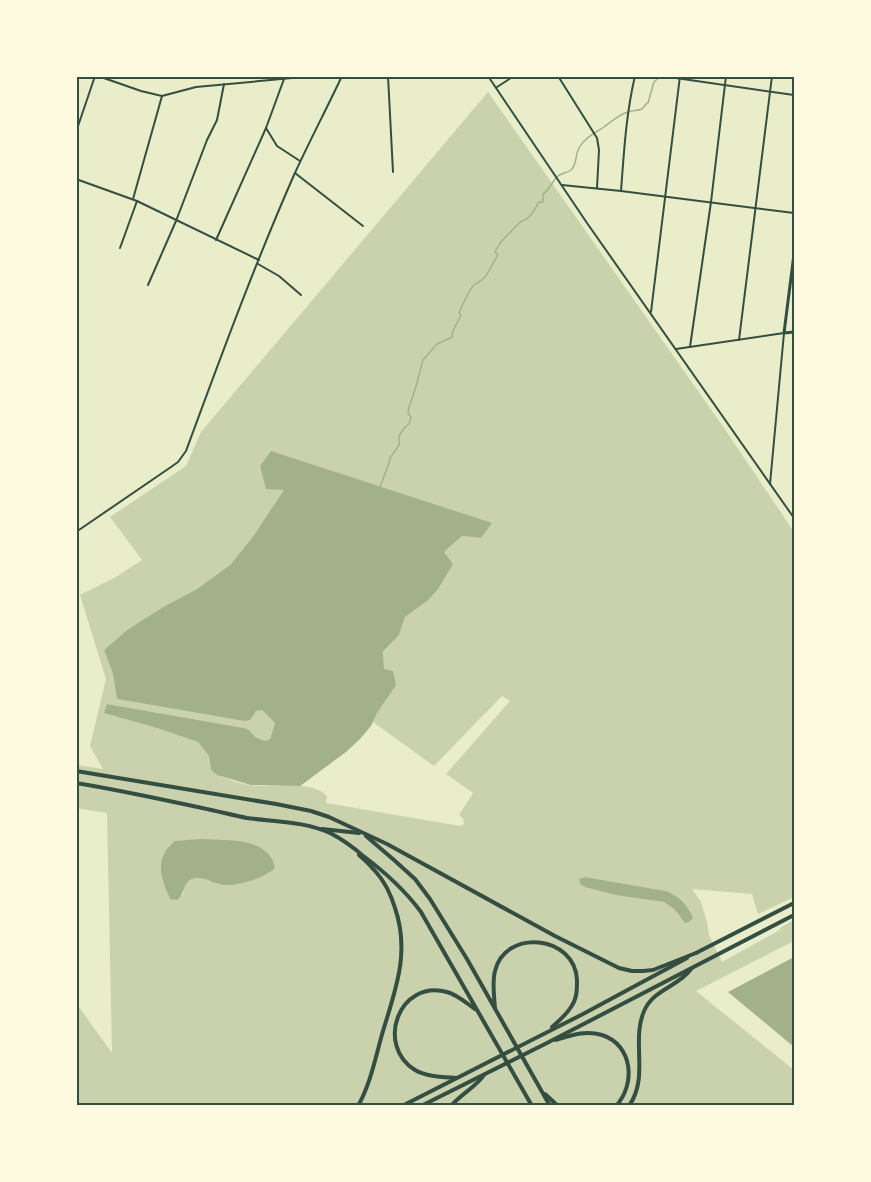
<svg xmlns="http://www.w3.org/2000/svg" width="871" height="1182" font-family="Karla,sans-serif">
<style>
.green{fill:#cad2ad;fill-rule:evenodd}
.water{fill:#a3b18a}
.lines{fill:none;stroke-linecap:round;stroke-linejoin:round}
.stream{stroke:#a3b18a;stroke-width:1.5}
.minor{stroke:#344e41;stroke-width:2}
.tertiary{stroke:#344e41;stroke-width:3}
.trunk{stroke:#344e41;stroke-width:4}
.neatline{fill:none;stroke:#344e41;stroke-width:2}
</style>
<rect width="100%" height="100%" fill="#e9edc9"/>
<path class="green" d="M488 92 724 428 794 532V897L758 914 752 894 692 889 701 902 707 922 709 935 722 962 778 931 782 927 794 920V941L696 991 794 1070V1105H77L76 1003 112 1053 107 813 76 808 77 765 103 769 90 746 106 679 80 595 116 577 142 560 110 517 186 466 201 432ZM285 490 491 523 481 538 462 536 444 552 427 601 405 617 399 635 383 653C384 674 382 702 373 722L434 766 502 696 510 701 446 774 473 793 459 815 463 819 464 824 460 826 326 803 327 796C311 779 272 789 250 785 238 783 221 778 211 770L209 756 198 742 157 728 105 713 107 704 244 728 249 730 255 737 265 741 270 739 275 723 262 710 256 711 244 721 117 699 113 674 104 650 127 630 163 607 197 589 230 565 252 538ZM165 853 271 872C257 878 242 885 226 886 215 886 196 870 187 883 184 887 183 893 182 897ZM585 877 666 891 681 919 675 910 664 902 579 879Z"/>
<g class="water">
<path d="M271 451 492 523 481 538 462 536 444 552 453 564 438 589 427 601 405 617 399 635 383 652 384 669 393 671 396 685 377 713 371 726 360 739 346 752 300 786 251 785 217 775 211 770 209 756 198 742 157 728 104 713 107 704 244 728 249 730 255 737 265 741 270 739 275 723 262 710 256 711 250 720 244 721 117 699 113 674 104 650 127 630 163 607 197 589 230 565 252 538 284 490 266 489 260 466Z"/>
<path d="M201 839C226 841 269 836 275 868 267 877 234 888 222 885 211 883 201 874 190 880 183 885 184 895 177 900L170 899C164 884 156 868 165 852 167 848 172 844 175 841Z"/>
<path d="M585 877 666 891C680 897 687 904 693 918L689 922 685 923 675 910 664 902 616 895 585 887 580 884 579 879Z"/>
<path d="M794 957V1047L728 992Z"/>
</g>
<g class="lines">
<path class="stream" d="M380 487 389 463 390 458 399 445V436L405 427 409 424 411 417 408 413 409 407 415 390 423 360 437 344 452 337C452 328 458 323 461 315L459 313C461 308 470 289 473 286 477 283 481 281 485 277 490 271 493 262 498 255L495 252 500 243 520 222C530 220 534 210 539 202H543V194C550 190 551 182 558 176 562 173 567 173 571 170 577 165 575 155 579 148 584 138 595 133 604 127 611 122 618 115 628 112 632 110 637 111 642 109L647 103H648L654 82 661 76"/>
<g class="minor">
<path d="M98 76 141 91 162 96 196 87 314 76"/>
<path d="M388 76 393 172"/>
<path d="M488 76 587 223 794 518"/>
<path d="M558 76 597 138 599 150 597 188"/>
<path d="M662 76 794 95"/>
<path d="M497 87 514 76"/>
<path d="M266 128 277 146 300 161"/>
<path d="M76 132 95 76"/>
<path d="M295 173 363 226"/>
<path d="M76 179 137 201 259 260"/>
<path d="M562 185 621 191 794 213"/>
<path d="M621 191C624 152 626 114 635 76"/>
<path d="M133 199 162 96"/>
<path d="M216 240 266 128 284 79"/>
<path d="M120 248 137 201"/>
<path d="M258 264 279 276 301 295"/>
<path d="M148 285 176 221 207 140 217 120 224 84"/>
<path d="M651 312 680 76"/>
<path d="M739 340 772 76"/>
<path d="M690 347 711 202 726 76"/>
<path d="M676 349 784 333 770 484"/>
<path d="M76 532 171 467 178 462 186 451C220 359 254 266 294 175 309 142 326 110 342 76"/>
</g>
<path class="tertiary" d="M794 254 784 333 794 332"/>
<g class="trunk">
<path d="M76 771 276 804 311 811 329 817 387 844 555 936 619 968 632 971H643L653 970 696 953"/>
<path d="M76 783C119 790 160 799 202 808 217 811 232 815 247 818 275 822 305 821 332 834 343 840 353 847 362 855 385 872 404 889 421 912L532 1106"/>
<path d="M322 829 359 833"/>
<path d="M366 836 394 860 415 879 430 899 467 959 550 1106"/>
<path d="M696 953 794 903"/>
<path d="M495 1008C494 996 492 982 495 971 505 928 575 935 577 980 577 990 577 999 571 1007 566 1015 559 1021 552 1027"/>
<path d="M556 1040C572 1035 586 1030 602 1035 633 1045 636 1084 616 1106"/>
<path d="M456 1078C443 1077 427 1077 415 1070 375 1045 399 979 447 992 458 995 466 1003 475 1009"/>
<path d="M545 1094 558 1106"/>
<path d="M358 1106C371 1083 376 1055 383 1031 396 988 410 952 395 908 391 895 385 882 376 872 371 866 365 860 359 855"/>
<path d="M402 1106 583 1014 687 958"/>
<path d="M421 1106 547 1043 794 915"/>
<path d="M451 1106C461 1094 476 1087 484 1075"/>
<path d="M629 1106C650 1076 630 1040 645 1009 655 989 679 986 691 969"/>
</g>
</g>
<rect width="871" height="1182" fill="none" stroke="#fefae0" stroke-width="156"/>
<rect x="78" y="78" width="715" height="1026" class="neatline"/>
</svg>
